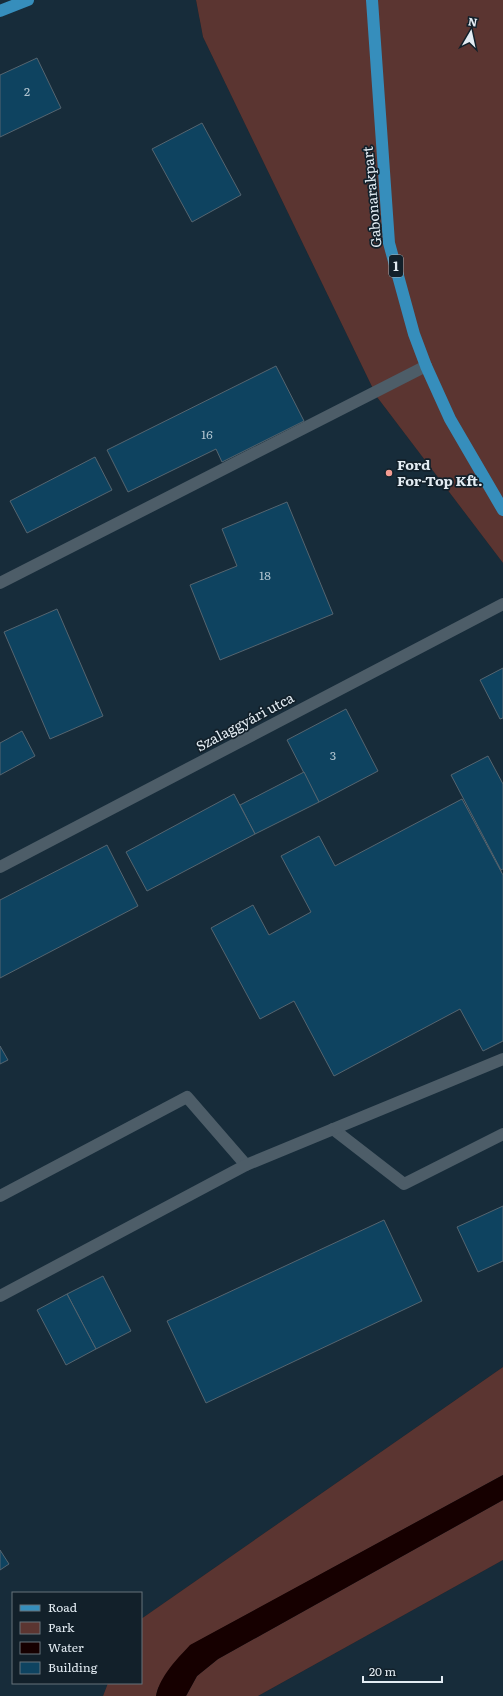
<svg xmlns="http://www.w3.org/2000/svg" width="503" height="1696" font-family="Literata,serif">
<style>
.built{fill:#172c3a}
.green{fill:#5b3531}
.water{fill:#160000}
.building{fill:#0e4360;stroke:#556570}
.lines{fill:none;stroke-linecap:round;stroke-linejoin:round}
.service{stroke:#4d5d68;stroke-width:12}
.primary{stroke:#368ebc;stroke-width:12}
.poi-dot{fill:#f59c92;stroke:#12202a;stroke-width:1.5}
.labels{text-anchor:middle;stroke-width:3.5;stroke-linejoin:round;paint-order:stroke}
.number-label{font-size:12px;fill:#aec2ce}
.shield{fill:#12202a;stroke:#a4afb7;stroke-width:1}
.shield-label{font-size:13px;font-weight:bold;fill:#e3ecf3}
.street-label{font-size:14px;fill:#e3ecf3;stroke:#12202a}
.poi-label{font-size:14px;font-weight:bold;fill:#e3ecf3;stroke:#12202a;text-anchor:start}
</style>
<rect width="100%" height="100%" fill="#12202a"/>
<g class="built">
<path d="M0 0H196L203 37 377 397 503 563V1367L141 1619V1593H13V1683H108L103 1696H0Z"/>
<path d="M503 1560V1696H258Z"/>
</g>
<g class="green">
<path d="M196 0H503V563L377 397 203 37Z"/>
<path d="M503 1367V1475L191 1645 158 1688 156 1696H103L108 1683H141V1619Z"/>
<path d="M503 1500V1560L258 1696H186L197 1676 218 1659Z"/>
</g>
<path class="water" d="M503 1475V1500L218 1659 197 1676 186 1696H156C160 1676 177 1659 190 1645Z"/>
<g class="building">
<path d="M37 58 61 108 0 137V75Z"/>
<path d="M202 123 241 195 192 222 152 149Z"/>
<path d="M276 366 304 421 222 462 216 449 128 492 107 450Z"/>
<path d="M95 457 112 490 27 533 10 501Z"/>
<path d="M287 502 333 614 220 660 190 585 237 566 222 529Z"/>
<path d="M57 609 103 716 50 739 4 632Z"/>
<path d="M503 668V718L500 719 480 680Z"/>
<path d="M346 709 378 771 319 802 287 740Z"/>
<path d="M22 731 35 756 0 775V743Z"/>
<path d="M488 756 503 784V869L501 870 451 775Z"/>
<path d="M304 772 319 802 255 834 240 805Z"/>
<path d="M234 794 255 834 147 891 126 852Z"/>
<path d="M462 799 503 875V1041L483 1051 460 1009 334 1076 294 1001 260 1019 211 928 253 905 269 935 311 912 281 856 319 836 335 866Z"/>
<path d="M107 845 138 906 0 978V900Z"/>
<path d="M0 1046 8 1060 0 1064Z"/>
<path d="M503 1206V1261L478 1272 457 1227Z"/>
<path d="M384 1220 422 1301 206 1403 167 1321Z"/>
<path d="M103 1276 131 1331 96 1349 67 1294Z"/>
<path d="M67 1294 96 1349 66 1365 37 1310Z"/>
<path d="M0 1550 9 1564 0 1570Z"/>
</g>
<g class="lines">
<g class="service">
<path d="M0 583 426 366"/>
<path d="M0 867 503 604"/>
<path d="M333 1129 404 1184 503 1134"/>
<path d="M0 1196 187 1097 246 1165"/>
<path d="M0 1296 246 1165 503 1059"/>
</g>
<g class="primary">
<path d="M372 0 389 243 414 334 426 366 450 419 503 510"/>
<path d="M0 11 28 0"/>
</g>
</g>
<circle class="poi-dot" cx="389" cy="473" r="4"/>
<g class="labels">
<g class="number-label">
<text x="27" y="96">2</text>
<text x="207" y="439">16</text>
<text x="265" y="580">18</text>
<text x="333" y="760">3</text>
</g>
<rect class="shield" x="389" y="255" width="14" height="22" rx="3"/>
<g class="shield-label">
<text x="396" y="271">1</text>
</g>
<g class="street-label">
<text transform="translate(372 197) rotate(-95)" y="5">Gabonarakpart</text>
<text transform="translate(245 722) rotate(-28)" y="5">Szalaggyári utca</text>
</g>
<g class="poi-label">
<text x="397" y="470">Ford<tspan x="397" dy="16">For-Top Kft.</tspan></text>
</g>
</g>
<rect x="12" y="1592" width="130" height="92" fill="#12202a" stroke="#66727a"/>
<rect x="20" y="1605" width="20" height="6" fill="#368ebc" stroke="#66727a"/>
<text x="48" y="1612" font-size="12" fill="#e3ecf3">Road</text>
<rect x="20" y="1622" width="20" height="12" fill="#5b3531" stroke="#66727a"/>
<text x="48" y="1632" font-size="12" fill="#e3ecf3">Park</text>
<rect x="20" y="1642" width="20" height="12" fill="#160000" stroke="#66727a"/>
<text x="48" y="1652" font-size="12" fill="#e3ecf3">Water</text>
<rect x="20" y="1662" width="20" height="12" fill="#0e4360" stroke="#66727a"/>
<text x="48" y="1672" font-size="12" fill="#e3ecf3">Building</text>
<g transform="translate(471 32) rotate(9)" stroke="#12202a" stroke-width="3" paint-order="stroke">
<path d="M0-3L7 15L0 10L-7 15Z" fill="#e3ecf3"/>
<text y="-6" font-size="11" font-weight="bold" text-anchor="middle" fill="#e3ecf3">N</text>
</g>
<path d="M363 1676v6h79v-6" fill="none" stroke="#e3ecf3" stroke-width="2"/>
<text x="369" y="1676" font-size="12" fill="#e3ecf3" stroke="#12202a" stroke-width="3" paint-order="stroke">20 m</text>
</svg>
